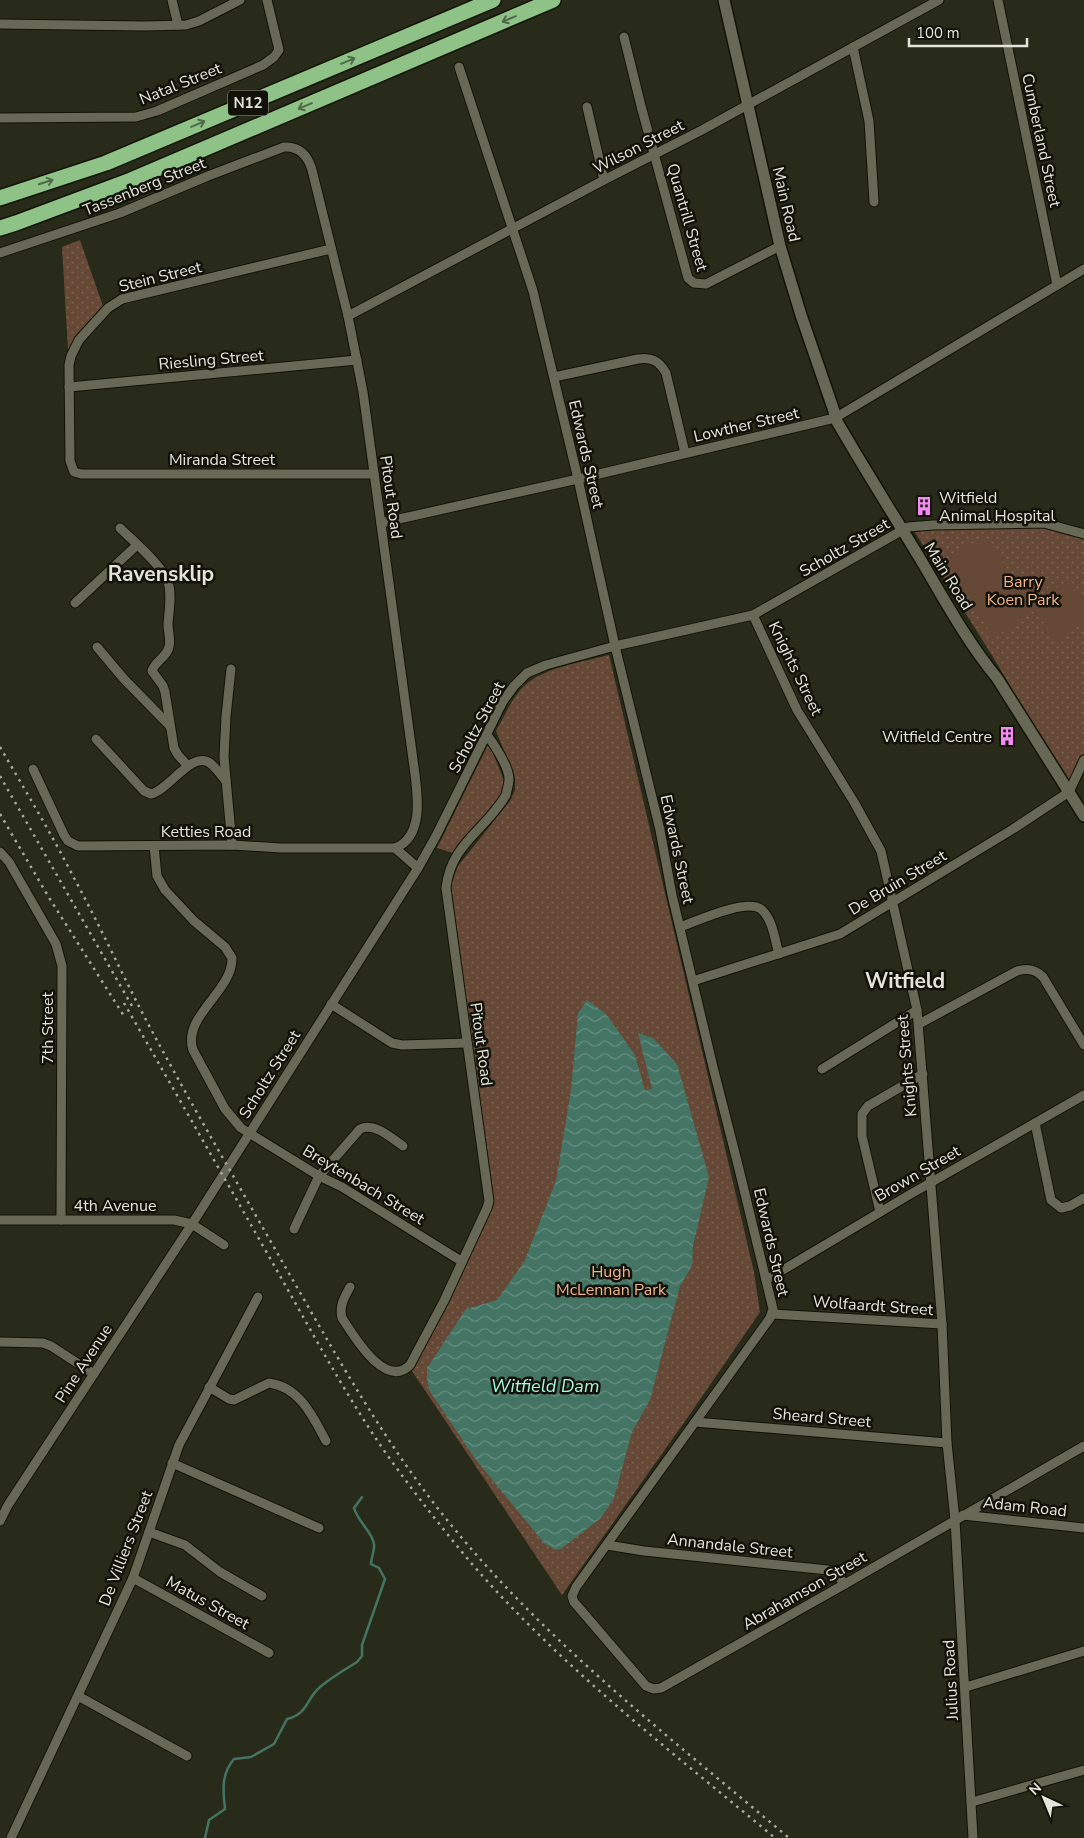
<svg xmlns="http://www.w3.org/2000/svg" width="1084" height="1838" font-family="'Nunito Sans',sans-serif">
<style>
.grass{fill:url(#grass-dots)}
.pitch{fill:#654835}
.water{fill:url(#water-waves)}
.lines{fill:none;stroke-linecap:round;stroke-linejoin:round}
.stream{stroke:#437464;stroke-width:2.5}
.minor-casing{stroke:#121305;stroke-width:11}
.tertiary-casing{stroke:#121305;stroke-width:14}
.motorway-casing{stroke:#121305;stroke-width:18}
.minor{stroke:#676956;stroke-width:9}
.tertiary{stroke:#676956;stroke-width:11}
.motorway{stroke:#8ec287;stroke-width:15}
.rail{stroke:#aaab9f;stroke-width:2.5;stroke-dasharray:2.5 5;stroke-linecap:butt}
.oneway{stroke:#506a49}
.labels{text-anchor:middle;stroke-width:5;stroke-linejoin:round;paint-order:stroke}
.shield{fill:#12120b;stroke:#a4a59c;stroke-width:1}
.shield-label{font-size:15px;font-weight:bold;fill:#e3e4da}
.street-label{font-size:16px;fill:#e3e4da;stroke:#12120b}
.poi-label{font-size:16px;fill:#e3e4da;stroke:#12120b;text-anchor:start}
.park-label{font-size:16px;fill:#f1b38a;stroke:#12120b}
.water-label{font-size:18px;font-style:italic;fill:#a5f8db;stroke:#12120b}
.district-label{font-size:21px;font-weight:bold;fill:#e3e4da;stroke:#12120b}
</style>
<defs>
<pattern id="grass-dots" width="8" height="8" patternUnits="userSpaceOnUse" patternTransform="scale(1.25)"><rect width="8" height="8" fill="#654835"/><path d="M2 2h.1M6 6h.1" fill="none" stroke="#7b6252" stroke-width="1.8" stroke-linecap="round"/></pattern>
<pattern id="water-waves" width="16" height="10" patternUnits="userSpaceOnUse" patternTransform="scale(1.25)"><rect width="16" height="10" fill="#437464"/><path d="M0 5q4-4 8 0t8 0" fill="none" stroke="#678e81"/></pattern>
</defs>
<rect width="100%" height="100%" fill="#292b1a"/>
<g class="grass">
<path d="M80 240 104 309 68 349 62 247Z"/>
<path d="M1050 528 1084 539V752L1068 784 993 657 913 529Z"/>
<path d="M609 655 754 1272 760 1312 690 1414 562 1595 412 1371 468 1258 492 1203 448 892 458 866 510 801 515 790V778L496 731C504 717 511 700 522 688 540 668 583 662 609 655Z"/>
<path d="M489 743 505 783 502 796 453 853 437 848Z"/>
</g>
<path class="pitch" d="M985 536 1030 603 1070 580 1084 601V623L1056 640 1034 610 994 638 945 560Z"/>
<path class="water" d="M587 1000 606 1014 635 1055 645 1090 652 1089 638 1033 653 1038 677 1064 709 1177 693 1246 692 1266 680 1286 650 1400 632 1432 614 1498 601 1518 561 1549 555 1550 544 1543 476 1460 429 1390 427 1378V1368L466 1309 497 1300 524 1262 556 1181 571 1090 578 1013Z"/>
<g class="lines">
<path class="stream" d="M205 1838 209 1820 225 1809C223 1790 221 1774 234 1759L251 1757 274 1744 287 1719C308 1714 306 1699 320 1687 332 1677 344 1670 357 1662L362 1656V1645L385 1579 379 1568 371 1564C371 1558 375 1550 374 1544 372 1531 358 1522 354 1508L362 1497"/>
<g class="minor-casing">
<g id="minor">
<path d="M172 0 178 25"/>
<path d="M998 0 1057 285"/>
<path d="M0 24 144 26 186 25 199 21 240 0"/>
<path d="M624 37 641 106 688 278 694 283 706 284 780 246"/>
<path d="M853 47 869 121 874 202"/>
<path d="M459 67 533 291 578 479 615 646 660 830 672 895 713 1067 738 1165 773 1309 770 1318 576 1587 572 1596 574 1602 646 1686 654 1689 661 1688 845 1584 1084 1446"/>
<path d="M587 107 604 180"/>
<path d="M0 118 136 117 157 111 263 65 274 57 279 50 267 0"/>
<path d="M331 249 122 299 108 308 88 330 79 340 71 356 69 365 70 461 74 472 81 474H374"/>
<path d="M0 253 120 213 208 176 284 147C300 146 308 156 312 170L348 316 363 392 412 752C415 780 429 835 395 848"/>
<path d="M348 316 604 180 702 130 939 0"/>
<path d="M554 377 638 359C652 357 659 361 666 373L685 453"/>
<path d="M69 387 357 360"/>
<path d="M381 523 578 479 835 418 1084 269"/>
<path d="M120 528C132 540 164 567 168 582 172 594 169 611 168 624 168 631 171 640 169 647 167 657 155 661 152 671L163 686 165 692 174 748 178 755 188 766"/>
<path d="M75 603 137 545"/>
<path d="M753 615 797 710 854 802 881 851 917 1010 942 1324 947 1443 955 1520 973 1838"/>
<path d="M97 647 124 679 170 726"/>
<path d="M231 669 226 716 224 757 232 845"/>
<path d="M96 739 144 791 151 794C169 790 192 750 210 763 216 768 221 775 226 781"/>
<path d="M33 769 64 835 68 841 78 846 232 845 281 848H395L418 868"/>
<path d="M154 846 157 876 165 890 194 921 225 947 232 958C233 991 182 1016 193 1050L225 1109 241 1128 319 1176 342 1187 461 1261"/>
<path d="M0 852 9 862 56 944 62 966 61 1220"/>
<path d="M680 927C697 921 748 897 762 910 773 920 775 941 779 954"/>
<path d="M693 981 840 934 1013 829 1069 792 1084 760"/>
<path d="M331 1004 392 1043 402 1045 467 1043"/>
<path d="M919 1024 1017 971C1027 968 1035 969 1043 977L1084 1045"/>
<path d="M822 1069 917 1010"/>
<path d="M1035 1123 1051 1200 1061 1208 1070 1206 1084 1198"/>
<path d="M880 1212 862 1136V1114L868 1106 923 1074"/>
<path d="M0 1220H174L192 1224 224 1245"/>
<path d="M294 1229 319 1176 360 1129C375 1122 391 1138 403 1146"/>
<path d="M766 1280 909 1195 1084 1095"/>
<path d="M350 1287C344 1298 339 1306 342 1318 354 1336 385 1390 410 1365L444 1301 487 1208 489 1201 446 888C451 843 486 830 506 795 507 790 509 784 509 779 509 767 494 744 487 735"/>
<path d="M772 1314 942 1324"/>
<path d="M0 1342 43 1343 51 1346 94 1374"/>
<path d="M209 1387 229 1399 234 1400 269 1383C300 1387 313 1417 326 1441"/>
<path d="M695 1422 947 1443"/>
<path d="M172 1463 319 1528"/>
<path d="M963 1515 1084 1528"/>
<path d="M0 1521 8 1505 192 1224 418 868 436 836 503 701 514 686 527 673 546 665 615 646 753 615 908 527 934 525 1044 523 1084 534"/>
<path d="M149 1532 185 1545 220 1572 262 1596"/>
<path d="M607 1545 644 1551 828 1570 834 1572 845 1584"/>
<path d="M133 1578 269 1653"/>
<path d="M966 1687 1084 1651"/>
<path d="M78 1696 187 1756"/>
<path d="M972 1802 1084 1770"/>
<path d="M11 1838 133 1578 179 1445 258 1297"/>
</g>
</g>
<g class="tertiary-casing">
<path id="tertiary" d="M724 0 780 246 801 315 834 411 835 418C863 467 893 514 922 562 945 601 968 643 997 678L1084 816"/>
</g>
<g class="motorway-casing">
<g id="motorway">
<path d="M0 198 106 163 493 0"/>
<path d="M0 228 16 223 131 180 553 0"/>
</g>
</g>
<use href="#minor" class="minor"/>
<use href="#tertiary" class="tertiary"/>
<use href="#motorway" class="motorway"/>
<g class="rail">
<path d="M0 747C25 790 51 833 74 878 99 924 121 972 145 1018 189 1101 237 1182 283 1263 331 1346 377 1430 436 1506 536 1635 665 1733 789 1838"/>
<path d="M0 776 132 1006"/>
<path d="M0 814 48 896 124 1016"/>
<path d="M124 1003C173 1088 222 1174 271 1260 307 1323 342 1389 383 1449 411 1489 441 1527 472 1564 561 1667 671 1751 775 1838"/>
</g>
</g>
<defs><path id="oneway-shaft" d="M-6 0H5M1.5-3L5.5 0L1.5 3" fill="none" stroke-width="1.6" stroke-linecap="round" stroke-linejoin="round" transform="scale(1.25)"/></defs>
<g class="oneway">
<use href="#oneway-shaft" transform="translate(509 19) rotate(157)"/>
<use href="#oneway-shaft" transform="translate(348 61) rotate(-23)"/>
<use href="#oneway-shaft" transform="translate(305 106) rotate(157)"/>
<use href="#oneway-shaft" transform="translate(198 124) rotate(-23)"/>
<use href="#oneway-shaft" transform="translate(46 182) rotate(-18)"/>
</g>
<defs>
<g id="building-bare" transform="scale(1.5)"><path d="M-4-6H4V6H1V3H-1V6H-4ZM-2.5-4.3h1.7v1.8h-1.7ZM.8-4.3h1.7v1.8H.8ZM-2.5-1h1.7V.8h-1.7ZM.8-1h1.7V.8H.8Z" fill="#f38af2" stroke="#12120b" stroke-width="2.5" paint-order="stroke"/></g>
</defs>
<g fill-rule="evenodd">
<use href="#building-bare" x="924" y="506"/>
<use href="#building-bare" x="1007" y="736"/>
</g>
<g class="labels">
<rect class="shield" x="228" y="90.5" width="40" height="25" rx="4"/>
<g class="shield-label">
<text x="248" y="108">N12</text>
</g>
<g class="street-label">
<text transform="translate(180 83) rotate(-22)" y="6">Natal Street</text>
<text transform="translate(1042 140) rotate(78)" y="6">Cumberland Street</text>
<text transform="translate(638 146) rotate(-27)" y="6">Wilson Street</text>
<text transform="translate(144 186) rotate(-22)" y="6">Tassenberg Street</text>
<text transform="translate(787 204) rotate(77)" y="6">Main Road</text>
<text transform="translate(688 217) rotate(74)" y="6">Quantrill Street</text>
<text transform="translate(160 276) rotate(-14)" y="6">Stein Street</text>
<text transform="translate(211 359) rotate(-5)" y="6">Riesling Street</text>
<text transform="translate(746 424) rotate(-13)" y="6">Lowther Street</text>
<text transform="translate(587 454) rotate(77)" y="6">Edwards Street</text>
<text x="222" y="465">Miranda Street</text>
<text transform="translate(392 497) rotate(82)" y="6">Pitout Road</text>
<text transform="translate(844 547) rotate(-30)" y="6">Scholtz Street</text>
<text transform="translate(949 576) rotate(58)" y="6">Main Road</text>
<text transform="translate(796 668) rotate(64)" y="6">Knights Street</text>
<text transform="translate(476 727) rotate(-62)" y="6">Scholtz Street</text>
<text x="206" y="837">Ketties Road</text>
<text transform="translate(678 849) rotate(78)" y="6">Edwards Street</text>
<text transform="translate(897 882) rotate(-31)" y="6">De Bruin Street</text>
<text transform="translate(47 1028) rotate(-90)" y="6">7th Street</text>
<text transform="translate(482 1044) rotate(82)" y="6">Pitout Road</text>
<text transform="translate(906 1066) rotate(-95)" y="6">Knights Street</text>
<text transform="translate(269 1074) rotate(-58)" y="6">Scholtz Street</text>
<text transform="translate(917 1173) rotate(-30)" y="6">Brown Street</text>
<text transform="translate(364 1184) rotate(31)" y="6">Breytenbach Street</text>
<text x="115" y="1211">4th Avenue</text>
<text transform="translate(772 1242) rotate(77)" y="6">Edwards Street</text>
<text transform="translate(873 1305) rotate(4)" y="6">Wolfaardt Street</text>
<text transform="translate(83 1363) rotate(-57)" y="6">Pine Avenue</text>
<text transform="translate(822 1417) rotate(5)" y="6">Sheard Street</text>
<text transform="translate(1025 1506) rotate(6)" y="6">Adam Road</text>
<text transform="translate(730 1545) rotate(6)" y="6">Annandale Street</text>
<text transform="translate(125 1548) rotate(-69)" y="6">De Villiers Street</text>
<text transform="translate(804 1590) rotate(-30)" y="6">Abrahamson Street</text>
<text transform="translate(208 1602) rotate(29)" y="6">Matus Street</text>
<text transform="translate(950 1680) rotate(-93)" y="6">Julius Road</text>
</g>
<g class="poi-label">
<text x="939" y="503">Witfield<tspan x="939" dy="18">Animal Hospital</tspan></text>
<text x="992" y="742" text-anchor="end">Witfield Centre</text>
</g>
<g class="park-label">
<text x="1023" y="587">Barry<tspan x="1023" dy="18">Koen Park</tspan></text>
<text x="611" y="1277">Hugh<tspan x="611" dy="18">McLennan Park</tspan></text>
</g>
<g class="water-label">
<text x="545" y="1392">Witfield Dam</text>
</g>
<g class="district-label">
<text x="161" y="581">Ravensklip</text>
<text x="905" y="988">Witfield</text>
</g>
</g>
<g transform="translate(1044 1798) rotate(316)" stroke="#12120b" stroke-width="4" paint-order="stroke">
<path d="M0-4L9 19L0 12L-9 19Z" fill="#e3e4da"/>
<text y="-8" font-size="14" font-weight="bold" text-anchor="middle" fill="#e3e4da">N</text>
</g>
<path d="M909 38v8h118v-8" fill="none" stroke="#e3e4da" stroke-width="2.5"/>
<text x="916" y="38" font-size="15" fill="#e3e4da" stroke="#12120b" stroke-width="4" paint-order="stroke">100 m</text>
</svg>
